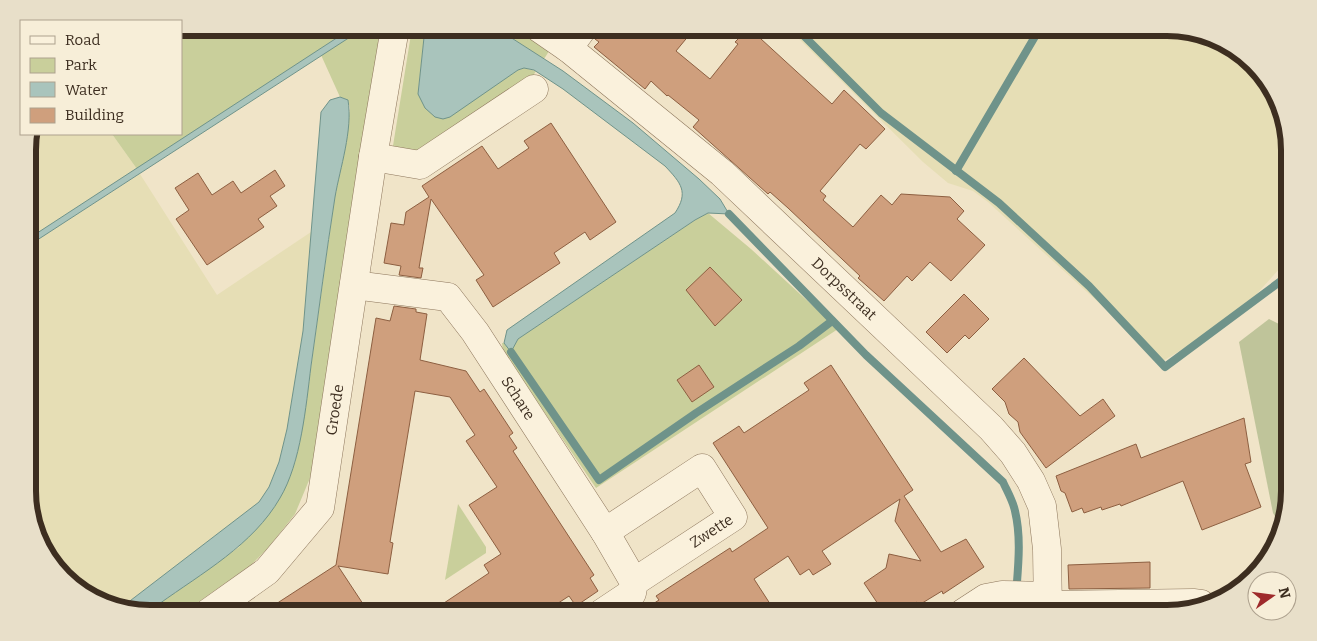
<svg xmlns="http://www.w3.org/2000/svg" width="1317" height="641" font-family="Bitter,serif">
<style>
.farmland{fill:#e6deb5}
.green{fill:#c9cf9b}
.cemetery{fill:#bfc49a}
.water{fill:#a9c4bc;stroke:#6f938a}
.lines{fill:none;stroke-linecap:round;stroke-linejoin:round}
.stream{stroke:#6f938a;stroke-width:8}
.building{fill:#cf9f7d;stroke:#8d5f41}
.minor-casing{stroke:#8d765c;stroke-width:29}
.minor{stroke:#faf1dc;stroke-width:28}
.labels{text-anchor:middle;stroke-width:4;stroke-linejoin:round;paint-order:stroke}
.street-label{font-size:15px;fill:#3d2e20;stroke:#f7eed8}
.rim{fill:none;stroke:#3d2e20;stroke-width:6}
</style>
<rect width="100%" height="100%" fill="#f0e4c8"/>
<g class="farmland">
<path d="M788 28H1167L1221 40 1264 76 1288 134 1289 272 1281 267 1237 316 1163 361 988 202 973 191 948 183 923 162Z"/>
<path d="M30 134H112L137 169 28 239V142Z"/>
<path d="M140 174 217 295 311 232 303 331 287 429 279 462 269 487 259 502 122 607 96 601 53 565 29 507 28 246Z"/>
</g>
<g class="green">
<path d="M181 28H352L137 169 112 134H181Z"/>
<path d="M364 28H385L320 438 310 478 295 514 268 548 251 565 183 613H149L159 604 239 547 295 463 306 403 335 195 345 147 350 108 348 100 340 97 321 55Z"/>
<path d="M412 28H425L418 93 473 100 518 70 524 68 536 71 530 81 425 153 392 152Z"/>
<path d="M496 28H521L551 48 544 59Z"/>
<path d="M708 213 751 249 838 329 596 488 503 352 502 343H504L511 351 518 339 695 220Z"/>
<path d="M458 504 486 547V553L445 580Z"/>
</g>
<path class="cemetery" d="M1269 319 1289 329V491L1283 518H1276L1273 513 1239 342Z"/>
<g class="water">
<path d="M352 28H364L28 246V239Z"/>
<path d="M425 28H496L563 71 633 123 699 179 720 199 729 214 708 213 695 220 518 339 511 352 504 343 507 330 675 213C689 192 681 183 665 166L563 89 534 70 524 68 518 70 450 117 443 119 435 117 425 108 418 94Z"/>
<path d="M340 97 348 100C353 130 340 168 335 197 326 254 319 310 311 366 306 406 301 463 280 498 253 545 202 573 159 604L149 613 122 607 259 502 269 487 279 462 287 429 303 331 321 112 330 100Z"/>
</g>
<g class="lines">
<g class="stream">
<path d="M796 28 881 113 999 203 1089 286 1165 367 1289 275"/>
<path d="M956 171 1040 28"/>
<path d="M729 214 866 355 1003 482C1007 491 1013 501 1015 511 1023 544 1016 580 1015 613"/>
<path d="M511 352 599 480 696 413 799 346 832 321"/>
</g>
</g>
<g class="building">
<path d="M598 28H695L676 51 710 79 738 44 735 42 749 28 832 104 844 90 885 129 866 149 860 144 820 191 826 196 823 200 853 227 881 195 892 205 901 194 950 197 964 211 957 219 985 245 951 281 930 262 912 281 907 276 884 301 858 278 860 276 788 208 770 192 768 194 693 127 699 120 668 95 667 96 651 81 645 89 594 47 599 42 595 39Z"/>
<path d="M551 123 616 222 590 240 585 232 554 253 560 263 493 307 476 280 484 275 431 199 419 268H423L421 278 399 275 401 266 384 263 391 223 404 225 406 212 429 197 422 186 482 146 498 169 529 148 524 141Z"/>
<path d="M275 170 285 186 270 196 277 206 258 219 264 227 207 265 176 219 189 210 175 188 198 173 212 195 233 181 241 193Z"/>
<path d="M710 267 742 300 715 326 686 290Z"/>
<path d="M964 294 989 319 969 339 965 335 947 353 926 332Z"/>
<path d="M394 306 416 309V312L427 314 420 360 466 371 480 392 484 389 513 433 509 436 517 448 513 451 594 575 590 578 598 591 576 606 569 596 543 613H429L489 573 484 565 501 554 469 505 497 487 466 441 475 435 450 397 415 391 390 542 393 543 388 574 338 566 369 613H262L336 565 376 318 390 321Z"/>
<path d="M1024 358 1080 416 1103 399 1115 416 1046 468 1020 432 1018 422 1009 414 1005 402 992 389Z"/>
<path d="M699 365 714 387 692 402 677 380Z"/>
<path d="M831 365 913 490 904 496 941 552 966 539 984 567 943 594 942 591 919 605 917 602 901 613H884L864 583 886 568 889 554 921 561 895 521 900 499 822 551 831 564 813 575 809 569 800 575 788 556 754 579 776 613H639L659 600 656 596 679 581 730 548 732 552 768 528 713 443 739 426 744 433 809 390 804 383Z"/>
<path d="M1244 418 1251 462 1245 464 1261 507 1202 530 1183 481 1121 506 1120 504 1102 510 1101 507 1084 513 1082 508 1072 512 1065 493 1061 491 1056 476 1136 444 1141 458Z"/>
<path d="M1150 562V588L1069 589 1068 565Z"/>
</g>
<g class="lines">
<g class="minor-casing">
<g id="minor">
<path id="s1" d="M539 28 568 48 722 173 991 428 1013 453 1031 481 1042 506 1047 549 1048 613"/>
<path d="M568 48 583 28"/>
<path d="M373 157 420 165 534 89"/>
<path id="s2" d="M354 285 448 297 475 332 605 532 634 582"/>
<path d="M1047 605 1193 603 1201 604"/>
<path id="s3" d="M208 613 267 571 320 508 373 157 395 28"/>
<path id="s4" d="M602 613 632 593 634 582 733 517 702 468 605 532"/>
<path d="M963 613 986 598 1002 595 1047 596"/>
</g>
</g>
<use href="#minor" class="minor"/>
</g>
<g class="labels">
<g class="street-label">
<text dy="5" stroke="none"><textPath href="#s1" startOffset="402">Dorpsstraat</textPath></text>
<text dy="5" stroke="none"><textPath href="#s2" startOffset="218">Schare</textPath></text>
<text dy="5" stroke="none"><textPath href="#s3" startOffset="254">Groede</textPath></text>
<text dy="5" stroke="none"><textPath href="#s4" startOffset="140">Zwette</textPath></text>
</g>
</g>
<path d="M0 0H1317V641H0ZM150 36H1167A114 114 0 0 1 1281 150V491A114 114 0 0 1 1167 605H150A114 114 0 0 1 36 491V150A114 114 0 0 1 150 36Z" fill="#e8dfc9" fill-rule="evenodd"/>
<path class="rim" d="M150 36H1167A114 114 0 0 1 1281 150V491A114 114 0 0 1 1167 605H150A114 114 0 0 1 36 491V150A114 114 0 0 1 150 36Z"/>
<rect x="20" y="20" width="162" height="115" fill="#f7eed8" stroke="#ada18e"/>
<rect x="30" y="36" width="25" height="8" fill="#faf1dc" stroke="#ada18e"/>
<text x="65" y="45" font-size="15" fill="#3d2e20">Road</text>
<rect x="30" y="58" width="25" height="15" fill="#c9cf9b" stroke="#ada18e"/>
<text x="65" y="70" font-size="15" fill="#3d2e20">Park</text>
<rect x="30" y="82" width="25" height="15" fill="#a9c4bc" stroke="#ada18e"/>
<text x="65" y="95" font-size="15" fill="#3d2e20">Water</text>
<rect x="30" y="108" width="25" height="15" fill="#cf9f7d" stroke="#ada18e"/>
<text x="65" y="120" font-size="15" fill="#3d2e20">Building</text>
<g transform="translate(1272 596) rotate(76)"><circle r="24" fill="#f7eed8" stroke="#ada18e"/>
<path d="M0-4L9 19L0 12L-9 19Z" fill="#9e2a2b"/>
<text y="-8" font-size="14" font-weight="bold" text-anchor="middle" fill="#3d2e20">N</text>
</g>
</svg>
